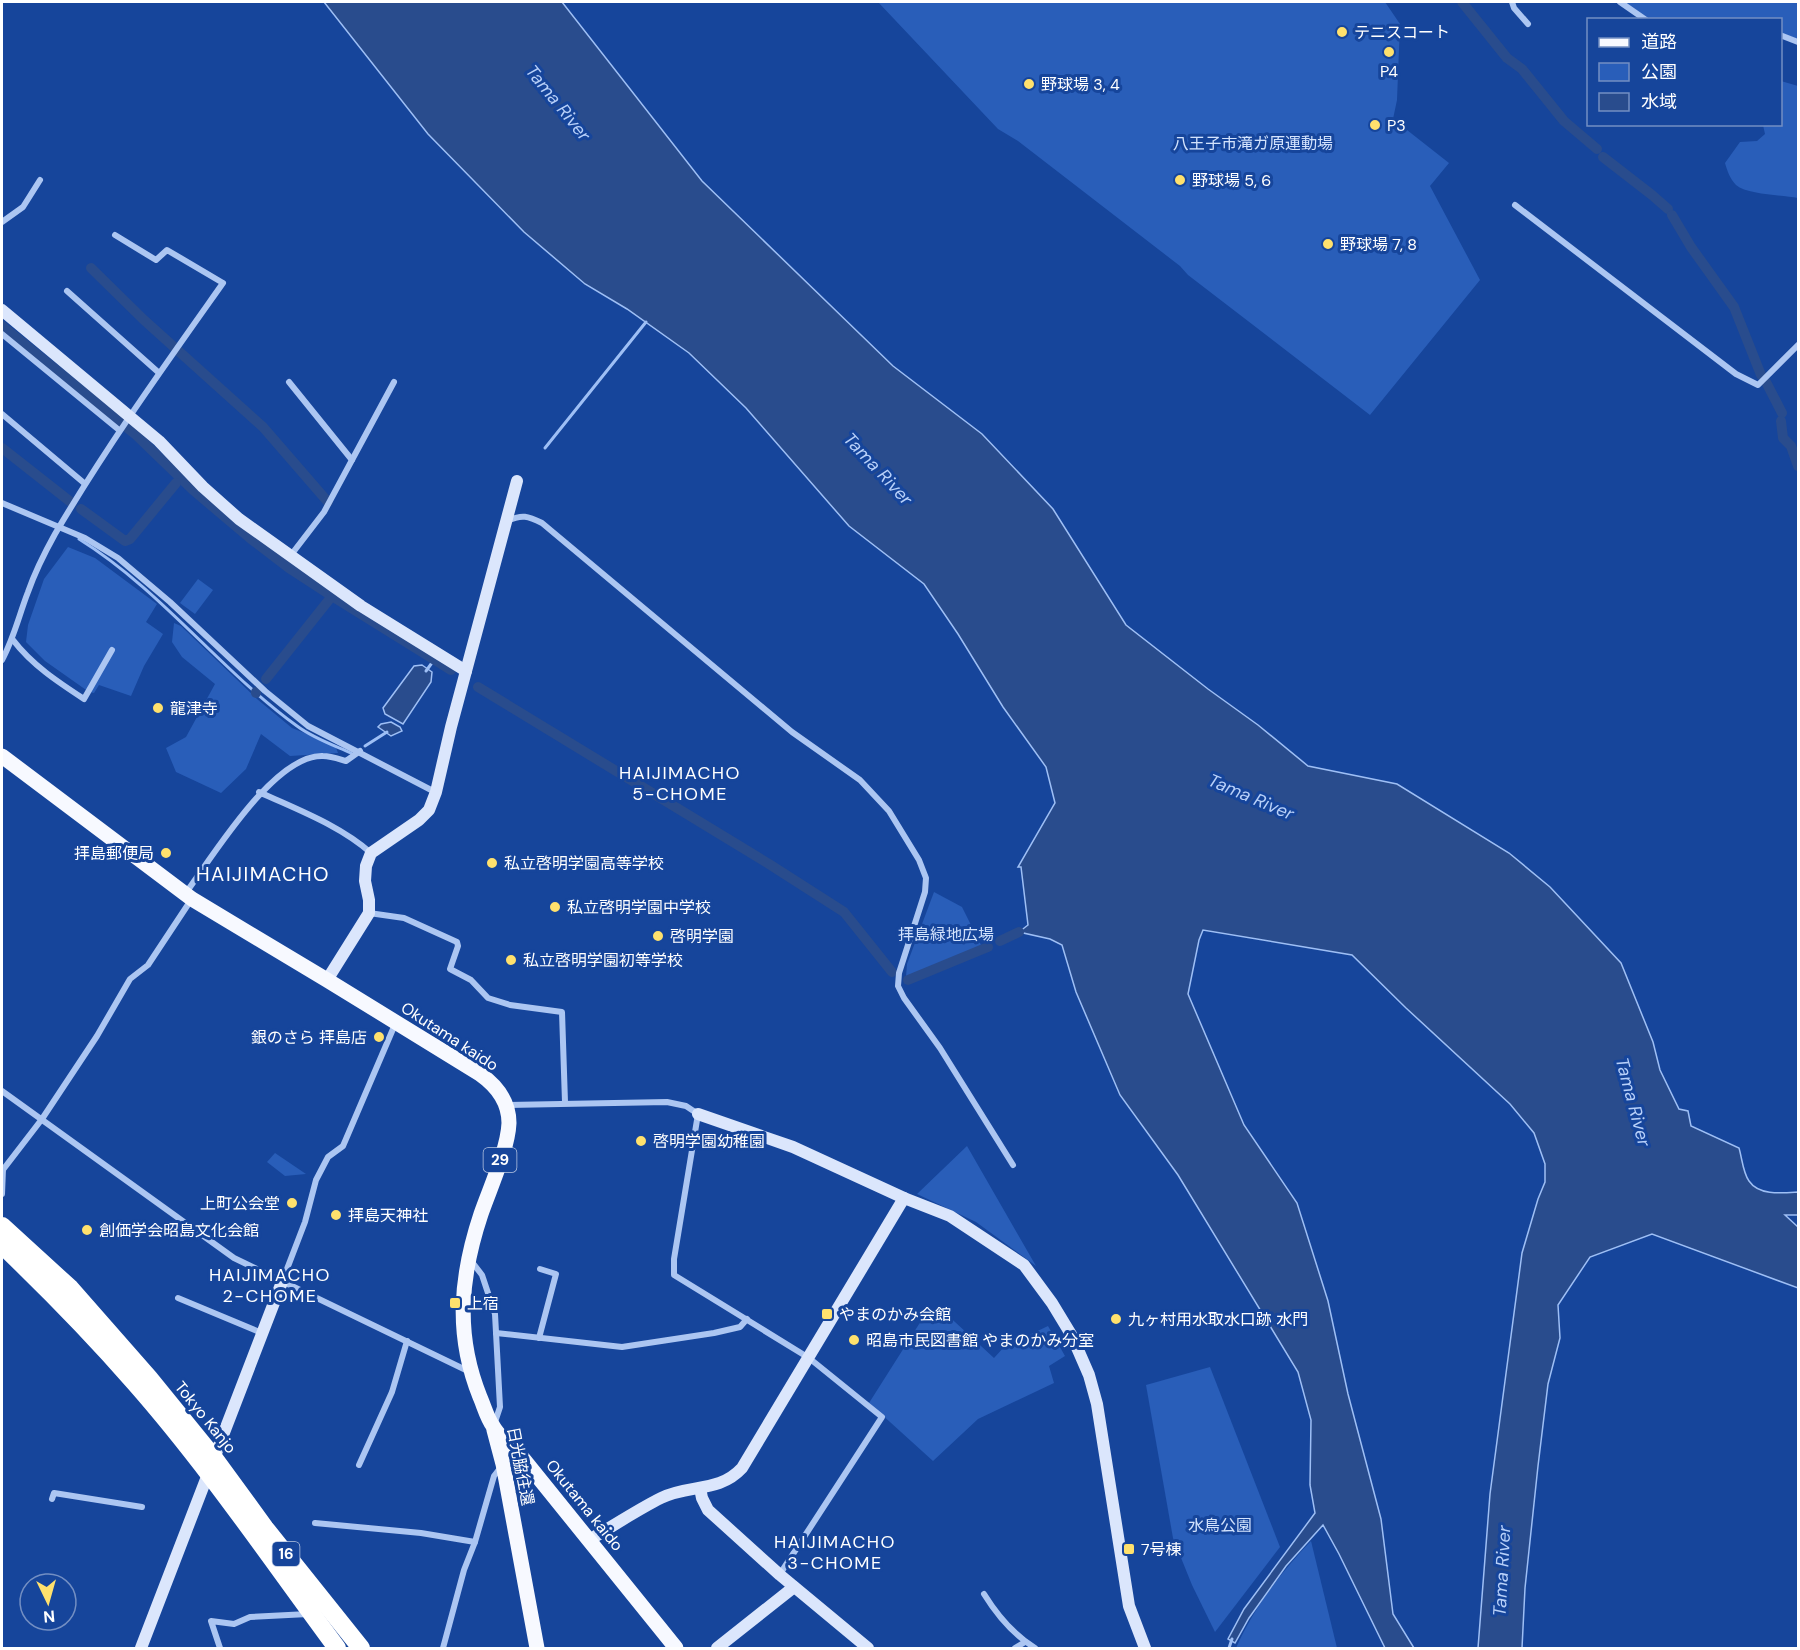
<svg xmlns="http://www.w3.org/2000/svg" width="1800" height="1650" font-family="'DM Sans','Noto Sans JP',sans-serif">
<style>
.green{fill:#295eb9}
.water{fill:#294c8d;stroke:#9ebff5;stroke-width:1.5}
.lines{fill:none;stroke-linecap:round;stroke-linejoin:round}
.stream{stroke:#9ebff5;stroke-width:3}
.canal{stroke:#294c8d;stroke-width:10}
.street{stroke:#acc6f2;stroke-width:6}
.secondary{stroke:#dbe6fc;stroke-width:12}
.primary{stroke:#f7f9ff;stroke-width:15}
.highway{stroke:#fff;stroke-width:18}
.poi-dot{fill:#ffe16d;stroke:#16459b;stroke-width:2}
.labels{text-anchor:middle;stroke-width:6;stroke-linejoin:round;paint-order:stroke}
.shield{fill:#16459b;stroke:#b9c7e1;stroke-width:1.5}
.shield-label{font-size:15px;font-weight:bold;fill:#fff}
.poi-label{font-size:16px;fill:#fff;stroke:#16459b;text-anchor:start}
.park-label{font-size:16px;fill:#d3e3fd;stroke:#16459b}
.street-label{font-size:16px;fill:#fff;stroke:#16459b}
.water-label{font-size:18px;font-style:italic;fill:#b8d0f9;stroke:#16459b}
.neighbourhood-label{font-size:18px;letter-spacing:1.5px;fill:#fff;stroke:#16459b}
.quarter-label{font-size:20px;letter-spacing:1.5px;fill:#fff;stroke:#16459b}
</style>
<rect width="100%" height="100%" fill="#16459b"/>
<g class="green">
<path d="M878 2H1385L1400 24 1397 100 1393 119 1449 163 1430 186 1480 280 1370 415 1188 275 1180 266 1018 141 998 129Z"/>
<path d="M1624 2H1798V39L1781 33 1780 20 1650 19Z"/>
<path d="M1781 81 1798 86V198C1783 195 1748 195 1736 185 1730 179 1727 170 1725 163L1740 142 1757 141 1765 134 1763 125 1780 124Z"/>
<path d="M68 547 95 558 157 604 146 622 163 634 144 666 131 696 99 685 94 693 89 692 45 661 26 642 28 625 44 579Z"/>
<path d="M198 579 213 590 195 614 180 603Z"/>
<path d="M174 623 181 626 257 699 292 728 335 745 338 753 290 756 261 734 246 769 221 793 176 772 166 748 186 737 215 684 182 657 172 642Z"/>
<path d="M934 892 962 907 982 947 906 977 907 964Z"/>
<path d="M967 1146 1036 1266 976 1222 917 1194Z"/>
<path d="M275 1153 306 1174 285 1176 267 1162Z"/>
<path d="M942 1310 994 1358 1004 1347 1048 1326 1065 1356 1049 1366 1054 1383 978 1419 933 1461 869 1403 921 1321 935 1318Z"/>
<path d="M1210 1367 1280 1547 1215 1632 1192 1585 1173 1538 1146 1385Z"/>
<path d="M1311 1541 1337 1648H1236C1254 1608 1280 1573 1311 1541Z"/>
</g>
<g class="water">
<path d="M324 2H562L702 181 893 366 982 434 1053 509 1126 625 1208 689 1258 725 1308 766 1397 784 1509 853 1550 887 1621 963 1653 1042 1660 1070 1679 1109 1688 1111 1691 1126 1739 1148C1742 1158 1743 1173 1749 1181 1759 1196 1783 1193 1798 1192V1215H1785L1798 1227V1288L1652 1234 1590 1257 1558 1305 1560 1338 1548 1384 1538 1466 1525 1588 1522 1648H1478L1490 1494 1522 1253 1538 1199 1545 1182V1164L1534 1133 1510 1104 1406 1008 1352 955 1203 930 1199 940 1188 994 1244 1125 1297 1203 1328 1301 1348 1394 1381 1519 1393 1614 1414 1648H1385L1339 1554 1323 1525 1286 1566 1249 1618 1235 1643 1228 1639 1244 1609 1315 1513 1310 1485 1311 1420 1298 1372 1178 1175 1120 1095 1076 992 1062 945 1050 939 1019 932 1028 925 1021 867H1018L1055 803 1046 767 1003 707 958 634 924 584 849 526 746 408 689 353 627 309 585 284 524 232 428 134Z"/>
<path d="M422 665 432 672 431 682 403 724 385 714 383 708 414 666Z"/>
<path d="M391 722 400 727 402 731 391 736 378 727 381 724Z"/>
</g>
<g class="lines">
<g class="stream">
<path d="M545 448 646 322"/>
<path d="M79 539C161 590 220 670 297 726 313 738 333 745 351 753"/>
<path d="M426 671 434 660"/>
<path d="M365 746 387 732"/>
<path d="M1229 1648 1232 1639"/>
</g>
<g class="canal">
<path d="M1462 2 1507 58 1522 69 1564 121 1597 149"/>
<path d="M1603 157 1652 195 1668 209"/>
<path d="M1672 215 1691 247 1734 307 1761 375"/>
<path d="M91 268 144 320 263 427 328 502"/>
<path d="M2 326 135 434 193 490 251 539 289 568 332 596 451 670"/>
<path d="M1766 382 1782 413"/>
<path d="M1781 421 1783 438 1791 446 1798 466"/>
<path d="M2 448 72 503"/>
<path d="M81 509 125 541 130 539 176 483"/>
<path d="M266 679 332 596"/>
<path d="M478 687 769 864 844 912 892 972"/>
<path d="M256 693V692"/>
<path d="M1000 941 1019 932"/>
<path d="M908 980 988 947"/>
</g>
<g class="street">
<path d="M1512 2 1514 8 1528 24"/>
<path d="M1620 2 1646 20"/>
<path d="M1780 35 1798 42"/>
<path d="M1515 205 1736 374 1758 385 1798 345"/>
<path d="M2 222 23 207 40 180"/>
<path d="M67 291 158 372"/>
<path d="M2 334 119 430"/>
<path d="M289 382 352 460"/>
<path d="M2 414 84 483"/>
<path d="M2 503 85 538 118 558 170 602 265 691 308 726 435 792"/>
<path d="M507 521C522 514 528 516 542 523L792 732 860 780 889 811 919 860 926 878 925 892 899 973 898 986 904 998 940 1048 1013 1165"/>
<path d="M291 555 324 512 394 382"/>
<path d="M13 640C32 665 58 682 84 699L112 650"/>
<path d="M2 660C14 638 19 615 28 592 35 572 45 552 55 534 106 447 165 365 223 283L167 250 156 260 115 235"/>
<path d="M259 792C298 810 339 825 371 853"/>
<path d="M185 894C212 858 274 754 323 756 331 756 339 759 346 761L360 751"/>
<path d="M369 913 404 918 457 942 458 946 450 969 471 980 488 998 510 1005 562 1012 565 1102"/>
<path d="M2 1091 234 1258 470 1372"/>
<path d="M507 1105 667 1102 686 1106 698 1114 674 1259V1275L809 1358 882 1417 780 1574"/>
<path d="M2 1171 42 1119 97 1036 130 979 148 965 191 900"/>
<path d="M2 1194 3 1169"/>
<path d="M472 1262 482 1275 495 1314 500 1407 494 1425"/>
<path d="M282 1282 305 1222 316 1180 328 1157 343 1146 396 1022"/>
<path d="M178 1298 262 1333"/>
<path d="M496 1333 622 1347 714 1333 740 1327 747 1319"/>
<path d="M539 1338 556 1274 540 1269"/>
<path d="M359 1465 392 1392 407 1341"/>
<path d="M52 1499 54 1493 142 1507"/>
<path d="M315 1523 421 1533 475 1542"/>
<path d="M984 1594C997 1615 1014 1635 1035 1648"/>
<path d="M220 1648 211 1621 234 1624 250 1617 308 1614"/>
<path d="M443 1648 464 1570 475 1542 494 1476 501 1467"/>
<path d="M1015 1648 1025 1642"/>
</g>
<g class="secondary">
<path d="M2 310 159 441 203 487 239 519 361 606 466 671"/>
<path d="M327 980 369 913V900L365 881 366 866 371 853 419 820 429 810 436 792 451 727 517 481"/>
<path d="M698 1114 793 1147 904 1198 950 1216 1024 1265 1052 1303 1072 1336 1089 1375 1097 1404 1129 1606 1145 1648"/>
<path d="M700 1488 702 1498 708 1510 780 1575 868 1648"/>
<path d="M589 1540C613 1526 637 1510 661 1498 689 1484 719 1493 742 1468L904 1198"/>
<path d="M141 1648 282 1282"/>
<path d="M717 1648 794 1587"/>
</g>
<g class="primary">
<path d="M2 756 192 899 327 980 480 1074C497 1086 509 1101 509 1123 508 1149 490 1188 481 1214 460 1277 455 1335 480 1397 484 1406 487 1418 493 1426 499 1437 512 1447 521 1456L676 1648"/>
<path d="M494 1430 503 1464 537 1648"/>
</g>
<g class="highway">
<path d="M2 1226 70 1288 149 1378 214 1458 265 1528 361 1648"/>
<path d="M2 1245C48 1289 93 1335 135 1383 208 1466 271 1559 337 1648"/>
</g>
</g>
<g class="poi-dot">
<circle cx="1342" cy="32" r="6"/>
<circle cx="1389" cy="52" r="6"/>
<circle cx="1029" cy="84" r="6"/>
<circle cx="1375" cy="125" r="6"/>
<circle cx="1180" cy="180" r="6"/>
<circle cx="1328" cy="244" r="6"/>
<circle cx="158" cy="708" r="6"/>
<circle cx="166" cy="853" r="6"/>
<circle cx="492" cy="863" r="6"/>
<circle cx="555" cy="907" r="6"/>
<circle cx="658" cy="936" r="6"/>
<circle cx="511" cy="960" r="6"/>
<circle cx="379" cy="1037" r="6"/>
<circle cx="641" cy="1141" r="6"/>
<circle cx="292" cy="1203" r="6"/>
<circle cx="336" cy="1215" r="6"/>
<circle cx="87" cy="1230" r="6"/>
<rect x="449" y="1297" width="12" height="12" rx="3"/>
<rect x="821" y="1308" width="12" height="12" rx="3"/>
<circle cx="1116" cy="1319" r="6"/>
<circle cx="854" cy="1340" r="6"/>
<rect x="1123" y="1543" width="12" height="12" rx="3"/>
</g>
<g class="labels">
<g class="shield">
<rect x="483.5" y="1148" width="33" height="24" rx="4.5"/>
<rect x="272.5" y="1542" width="27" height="24" rx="4.5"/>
</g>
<g class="shield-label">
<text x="500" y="1165">29</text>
<text x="286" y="1559">16</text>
</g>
<g class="poi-label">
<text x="1354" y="38">テニスコート</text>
<text x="1389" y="77" text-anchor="middle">P4</text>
<text x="1041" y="90">野球場 3, 4</text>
<text x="1387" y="131">P3</text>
<text x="1192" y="186">野球場 5, 6</text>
<text x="1340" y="250">野球場 7, 8</text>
<text x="170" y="714">龍津寺</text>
<text x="154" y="859" text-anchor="end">拝島郵便局</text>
<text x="504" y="869">私立啓明学園高等学校</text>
<text x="567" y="913">私立啓明学園中学校</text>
<text x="670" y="942">啓明学園</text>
<text x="523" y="966">私立啓明学園初等学校</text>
<text x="367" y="1043" text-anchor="end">銀のさら 拝島店</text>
<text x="653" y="1147">啓明学園幼稚園</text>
<text x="280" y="1209" text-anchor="end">上町公会堂</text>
<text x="348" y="1221">拝島天神社</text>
<text x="99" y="1236">創価学会昭島文化会館</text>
<text x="467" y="1309">上宿</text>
<text x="839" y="1320">やまのかみ会館</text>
<text x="1128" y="1325">九ヶ村用水取水口跡 水門</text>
<text x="866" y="1346">昭島市民図書館 やまのかみ分室</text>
<text x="1141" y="1555">7号棟</text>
</g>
<g class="park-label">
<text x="1253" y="149">八王子市滝ガ原運動場</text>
<text x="946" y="940">拝島緑地広場</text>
<text x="1220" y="1531">水鳥公園</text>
</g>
<g class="street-label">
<text transform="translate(450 1036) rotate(33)" y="6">Okutama kaido</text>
<text transform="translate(206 1417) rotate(51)" y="6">Tokyo Kanjo</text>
<text transform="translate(521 1466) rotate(79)" y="6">日光脇往還</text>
<text transform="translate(585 1505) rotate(51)" y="6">Okutama kaido</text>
</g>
<g class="water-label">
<text transform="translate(558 103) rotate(51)" y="6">Tama River</text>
<text transform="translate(878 469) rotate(47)" y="6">Tama River</text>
<text transform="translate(1251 797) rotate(23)" y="6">Tama River</text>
<text transform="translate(1633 1102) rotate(75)" y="6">Tama River</text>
<text transform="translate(1502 1571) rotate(-87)" y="6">Tama River</text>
</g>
<g class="neighbourhood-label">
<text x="680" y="779">HAIJIMACHO<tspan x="680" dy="21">5-CHOME</tspan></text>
<text x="270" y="1281">HAIJIMACHO<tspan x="270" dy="21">2-CHOME</tspan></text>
<text x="835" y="1548">HAIJIMACHO<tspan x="835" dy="21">3-CHOME</tspan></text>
</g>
<g class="quarter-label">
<text x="263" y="881">HAIJIMACHO</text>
</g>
</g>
<rect width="1800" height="1650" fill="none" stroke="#ffffff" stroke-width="6"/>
<rect x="1587" y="18" width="195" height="108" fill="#16459b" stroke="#738fc3" stroke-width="1.5"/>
<rect x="1599" y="38" width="30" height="9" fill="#f7f9ff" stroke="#738fc3" stroke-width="1.5"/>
<text x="1641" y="48" font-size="18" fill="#ffffff">道路</text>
<rect x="1599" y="63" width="30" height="18" fill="#295eb9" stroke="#738fc3" stroke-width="1.5"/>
<text x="1641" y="78" font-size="18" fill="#ffffff">公園</text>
<rect x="1599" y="93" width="30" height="18" fill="#294c8d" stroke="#738fc3" stroke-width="1.5"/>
<text x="1641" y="108" font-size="18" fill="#ffffff">水域</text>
<g transform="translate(48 1602) rotate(175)"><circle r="28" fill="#16459b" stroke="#738fc3" stroke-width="1.5"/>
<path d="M0-4.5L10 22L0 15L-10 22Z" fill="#ffe16d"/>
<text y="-9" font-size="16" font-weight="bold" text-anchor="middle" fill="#ffffff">N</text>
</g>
</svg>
